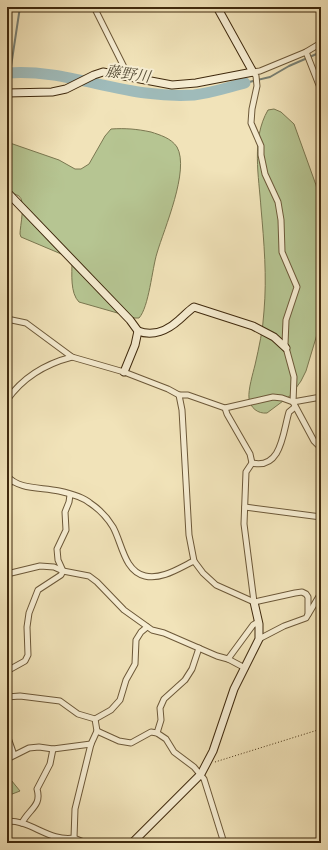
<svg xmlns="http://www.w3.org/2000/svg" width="328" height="850" font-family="'Gentium Book Plus','Noto Serif JP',serif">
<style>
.green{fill:#b6c592;stroke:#7a7750}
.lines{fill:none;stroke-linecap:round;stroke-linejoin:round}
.stream{stroke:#798175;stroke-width:2}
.river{stroke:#9fbbba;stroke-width:11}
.street-casing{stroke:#6c5838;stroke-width:7}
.secondary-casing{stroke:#3f290d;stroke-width:9}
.path{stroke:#3f290d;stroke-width:1;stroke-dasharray:1 2;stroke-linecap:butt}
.street{stroke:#f6edd2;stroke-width:5}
.secondary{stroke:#f6edd2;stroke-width:7}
.labels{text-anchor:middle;stroke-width:4;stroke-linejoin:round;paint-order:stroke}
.water-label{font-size:15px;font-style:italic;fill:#574e38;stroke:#f6edd2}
</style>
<rect width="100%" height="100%" fill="#f1e3b9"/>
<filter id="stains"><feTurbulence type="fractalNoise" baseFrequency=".005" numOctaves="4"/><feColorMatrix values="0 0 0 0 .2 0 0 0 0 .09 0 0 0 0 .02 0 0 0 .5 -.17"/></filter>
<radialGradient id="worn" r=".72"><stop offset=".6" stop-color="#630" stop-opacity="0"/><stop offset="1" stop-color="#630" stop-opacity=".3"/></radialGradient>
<g class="green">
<path d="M274 109 281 112 294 124 316 185 321 207V321L306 371 301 381 291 395 267 413C258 414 250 408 249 398 248 390 253 373 255 365 259 347 263 330 264 311 267 277 264 242 261 208 259 177 251 139 268 110Z"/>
<path d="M111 129C125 128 137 129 151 132 160 135 171 138 177 147 190 170 164 229 157 253 152 269 149 307 139 318H135L79 302C70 293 72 274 72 261L66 256 21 237 20 234C20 226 26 201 19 196 16 194 11 193 7 192V142L59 160 75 169H81L89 164 105 136Z"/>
<path d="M7 775 20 791 7 796Z"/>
</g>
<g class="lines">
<g class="stream">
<path d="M10 73 20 7"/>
<path d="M245 83 270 77 289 66 321 52"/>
</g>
<path class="river" d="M7 73C54 69 99 87 146 93 161 95 179 96 194 95 211 93 229 87 245 83"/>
<g class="street-casing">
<g id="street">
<path d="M94 7 123 65 127 76"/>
<path d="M321 43 306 52 260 71 253 72 256 76 257 86 252 109 251 123 261 146V155L265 174 278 202 281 220 282 252 297 287 286 320 285 344 294 377 293 402 314 441 321 448"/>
<path d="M306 52 321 90"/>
<path d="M7 319 26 323 72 357 124 372 168 389 179 395H188L225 408 273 397 282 398 293 402 321 397"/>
<path d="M179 395 182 410 189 535 194 561 203 573 216 585 254 602 295 593 302 592 306 594 308 597V614"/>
<path d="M7 400C23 377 45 364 72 357"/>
<path d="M225 408 227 414 250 454 252 463 246 472 244 524 254 602"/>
<path d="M252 463C282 470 283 431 289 412L295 407"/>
<path d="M7 476C19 490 42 487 59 491 68 493 83 497 90 503 99 509 107 517 113 527 122 543 124 571 145 576 162 580 179 568 194 561"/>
<path d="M7 487 11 481"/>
<path d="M245 507 321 517"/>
<path d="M63 571 58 560 57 549 66 530 65 512 69 502 70 495"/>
<path d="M7 574 40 566 54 567 63 571 89 576 97 582 124 610 152 630 164 633 217 656 228 659 245 668"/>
<path d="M259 639 284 626 306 618 321 593"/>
<path d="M228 659 253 625 258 622"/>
<path d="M7 671 25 661 28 655 27 627 29 613 38 590 61 575 63 571"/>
<path d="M7 697 20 696 60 701 78 714 95 719 97 731 91 744 75 809 74 838 86 843"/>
<path d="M95 719 111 710 120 700 126 680 135 664 136 640 141 632 147 627"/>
<path d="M97 731 119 741 131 743 151 732 157 733 166 739 174 752 194 767 204 779 224 843"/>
<path d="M157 733 161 720 160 708 164 699 185 680 192 669 199 648"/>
<path d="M7 735 14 755"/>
<path d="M7 759 29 748 39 747 53 749 91 744"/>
<path d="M7 821C31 820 49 842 74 838"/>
<path d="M22 823C29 809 42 806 37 789L50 764 53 749"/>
</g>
</g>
<g class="secondary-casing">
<g id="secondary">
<path d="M7 93 52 92 66 89 94 75 103 72 172 85 196 83 253 72 217 7"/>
<path d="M7 192 130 320 138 331 135 345 124 372"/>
<path d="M138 331C153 337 168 330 179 320 184 316 188 311 194 307L253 326 274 337 286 348"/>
<path d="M132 843 201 774 213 751 234 689 259 639V624L254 602"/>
</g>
</g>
<path class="path" d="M215 762 321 729"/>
<use href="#street" class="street"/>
<use href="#secondary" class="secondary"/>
</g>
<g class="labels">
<g class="water-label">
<text transform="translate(128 74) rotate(8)" y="5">藤野川</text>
</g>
</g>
<rect width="328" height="850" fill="none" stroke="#f1e3b9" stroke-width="24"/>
<rect x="8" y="8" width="312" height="834" fill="none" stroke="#3f290d" stroke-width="2"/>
<rect x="12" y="12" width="304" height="826" fill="none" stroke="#3f290d"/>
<rect width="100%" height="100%" filter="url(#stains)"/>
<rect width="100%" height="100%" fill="url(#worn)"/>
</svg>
